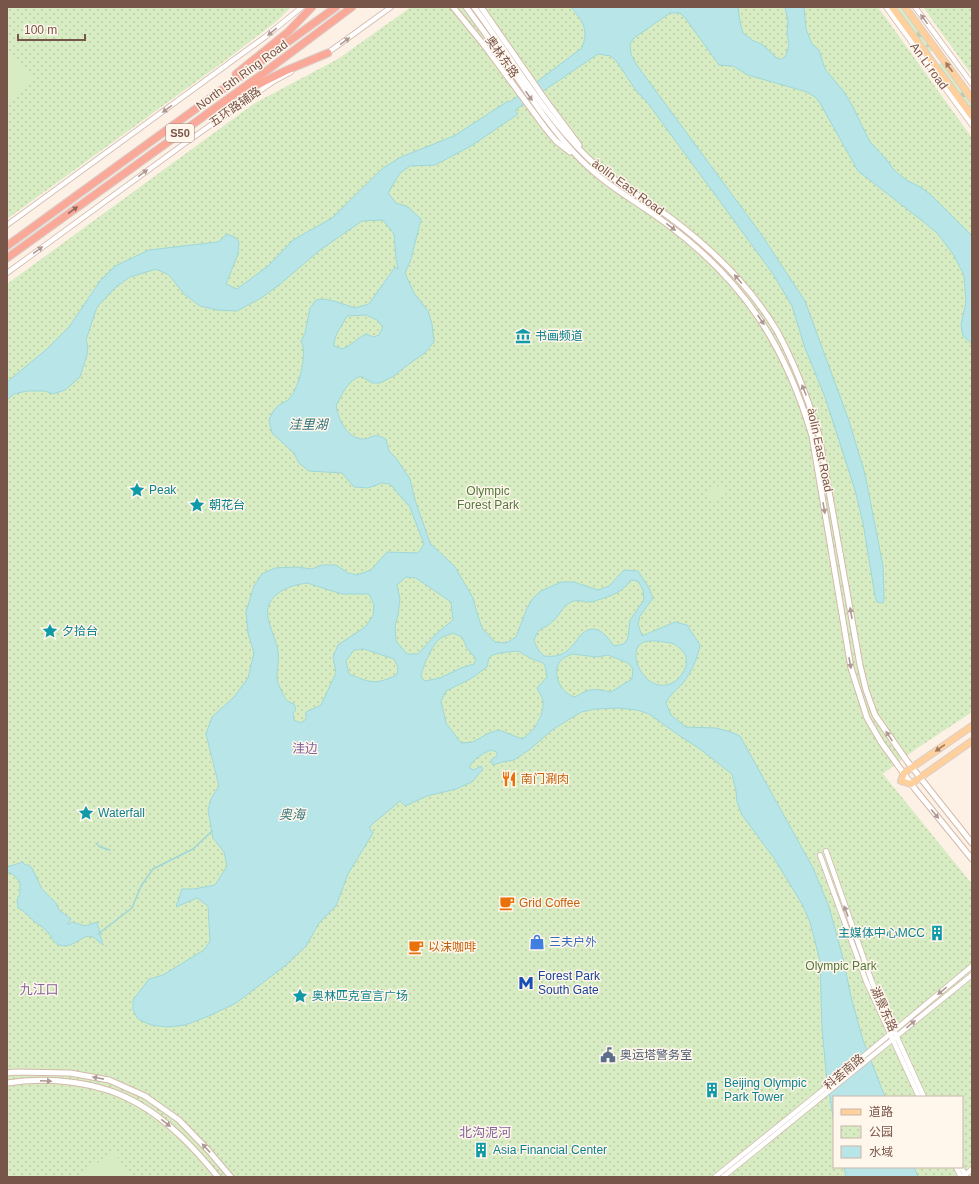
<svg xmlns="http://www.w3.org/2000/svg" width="979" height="1184" font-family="Arial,'Noto Sans SC',sans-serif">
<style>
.forest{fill:url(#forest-firs)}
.park{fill:url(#park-dots);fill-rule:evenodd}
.garden{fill:#d7ecc2}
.water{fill:#b8e6e8;stroke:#9ed7da;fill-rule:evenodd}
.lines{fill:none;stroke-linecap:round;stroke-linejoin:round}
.stream{stroke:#9ed7da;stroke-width:1.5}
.tertiary-casing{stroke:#d2baad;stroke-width:6}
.secondary-casing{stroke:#d5b9aa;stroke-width:7}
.primary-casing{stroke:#d9cfcc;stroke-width:8}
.motorway-casing{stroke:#d9cfcc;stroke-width:9}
.tertiary{stroke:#fff;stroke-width:4.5}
.secondary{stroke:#fff;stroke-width:5}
.primary{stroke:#ffd09b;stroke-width:6}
.motorway{stroke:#faa999;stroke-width:7}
.oneway{fill:#ae9992}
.oneway2{fill:#a07a62}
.oneway3{fill:#926659}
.labels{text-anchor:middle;stroke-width:3;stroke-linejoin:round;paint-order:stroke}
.shield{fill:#fff6ec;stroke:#a0857a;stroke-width:1}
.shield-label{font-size:11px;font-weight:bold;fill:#785549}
.street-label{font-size:12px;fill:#785549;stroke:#fff6ec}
.culture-label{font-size:12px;fill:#0d838f;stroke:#fff6ec;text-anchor:start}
.park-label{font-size:12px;fill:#54783d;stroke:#fff6ec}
.food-label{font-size:12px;fill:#c56008;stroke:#fff6ec;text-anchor:start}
.shop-label{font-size:12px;fill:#366cbe;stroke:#fff6ec;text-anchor:start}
.transit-label{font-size:12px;fill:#164399;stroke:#fff6ec;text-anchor:start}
.service-label{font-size:12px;fill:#4e5e75;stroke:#fff6ec;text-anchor:start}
.water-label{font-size:13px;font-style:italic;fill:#3b797e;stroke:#fff6ec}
.neighbourhood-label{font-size:13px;fill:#83649c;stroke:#fff6ec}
</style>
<defs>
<pattern id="forest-firs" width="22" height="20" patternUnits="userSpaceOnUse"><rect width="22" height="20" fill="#d7ecc2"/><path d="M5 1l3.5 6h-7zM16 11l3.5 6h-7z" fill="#bccca8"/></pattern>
<pattern id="park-dots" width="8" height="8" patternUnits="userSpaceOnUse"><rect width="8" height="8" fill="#d7ecc2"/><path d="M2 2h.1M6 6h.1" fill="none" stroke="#bccca8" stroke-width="1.8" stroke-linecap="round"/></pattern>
</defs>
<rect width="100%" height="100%" fill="#fdf1e5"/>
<g class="forest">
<path d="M895 7H903L933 50 931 52H928Z"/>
<path d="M942 62 972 103V113L939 68 938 65Z"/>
</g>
<g class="park">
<path d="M7 7H291L277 21 226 60 7 219Z"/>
<path d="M411 7H878L972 138V712L916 749 883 774 972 884V1177H7V284L255 103 338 59ZM834 1097H962V1167H834Z"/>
<path d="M923 7H972V75Z"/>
</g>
<g class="garden">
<path d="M7 48 35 79 7 104Z"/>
<path d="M720 485 726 494 714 503 707 494Z"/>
<path d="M113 1151 132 1177H82L81 1175Z"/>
</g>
<g class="water">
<path d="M571 7H738L740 22 743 33 752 40 763 45 778 59H782L786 55 789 44 787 33 788 21 785 7H804L806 29 812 44 819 50 825 69 844 92 853 107 870 142 887 160 893 169 906 180 922 188 931 195 972 236V344L963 336 961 325 966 302 964 275 953 254 938 234 925 223 858 171 820 103 815 97 807 92 748 75 733 66 719 65 686 19 680 13H670L634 38 630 44 631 54 636 64 761 234 805 301 849 421 865 474 883 566 884 598 883 603 877 602 875 596 863 523 855 490 825 397 805 348 792 306 773 274 752 245 647 102 637 92 617 62 611 56 598 54 515 110 518 114 471 146 435 165 410 166 400 173 388 193 396 203 408 207 421 219 411 259 405 273 414 293 428 311 432 324 434 342 425 353 406 366 394 376 380 383H372L361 376C348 380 342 394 336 406 339 420 347 440 365 439 368 439 371 436 374 436 377 435 382 437 386 439L389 451 396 458 410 479 415 500 430 543 455 567 473 598 477 613 482 628 495 642 506 643 516 637 527 608 533 598 541 591 561 582H574L598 590 609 586 624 570 638 571 649 588 653 598 640 616 638 624 642 636 675 622 687 625 700 645C697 660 692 671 683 683 677 690 670 694 666 703L671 715 686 727 716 728 731 732 740 736 813 868 829 907 843 958 851 997 863 1040 885 1097H834V1124L826 1071 822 1028 820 961 810 922 802 904 774 858 742 815 737 802 736 791 732 774 700 749 680 736 649 714 637 710 618 708 596 709 581 712 552 730 529 750 514 760 502 762 493 765 491 760 497 756V752L491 750C482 754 473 759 469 768L474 770 481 766 483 769 472 782 456 789 427 796 405 806 400 801 369 827 373 833 348 874 336 906 319 923 306 946 286 965 236 1003 209 1016 185 1025 167 1027 151 1025 138 1019 133 1010V1000L149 979 163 975 204 950 210 941 208 906 197 898 176 907 182 889H194L215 885 227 866 224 852 213 838 208 810 211 799 219 786 206 734 212 717 234 697 248 678 254 653 248 633 246 612 254 586 262 574 275 568 296 567 312 569 322 565H336L348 573 357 575 371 570 387 552 418 553 424 544 409 505 407 504 390 484 382 483 368 488 354 487 342 473 309 471 299 463 294 453 272 433 269 420C271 416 273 410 277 407 281 403 287 402 290 398 299 387 308 353 301 341L305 333 310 308 316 300 323 299 334 301 355 308 369 304 395 267 398 269 396 258 394 234 383 220 362 221 320 250 279 285 261 298 237 311 217 310 200 306 184 294 169 275 156 269 130 277 116 287 97 307 86 340 88 346 87 355 80 377 65 390 53 394 45 391H27L14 394 7 400V382L47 349 69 327 100 281 115 266 149 250 218 242 227 234 236 238 239 242 238 254 226 284 237 289 268 266 293 240 332 218 383 168 401 157 454 136 508 101 510 102 582 48C589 29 583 22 571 7ZM366 315 377 320 383 327 379 335 374 337 366 334C358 338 351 345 343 349L334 346C334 334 342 326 347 316ZM406 577 416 578 451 602 453 620 437 633 418 654H407L396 641 395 626 398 615 400 599 397 585ZM631 580 638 581 643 590 644 600 630 620 628 638 624 644 614 646C605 633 594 621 580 636 576 641 572 647 567 651 560 656 553 657 544 656L539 651 534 641C539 625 542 631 552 622 560 616 559 609 571 602 577 599 583 602 589 602 593 602 597 600 601 599 614 595 623 591 631 580ZM307 583 342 594H369L374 605 373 616 365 627 338 645 333 657 336 673 321 705 306 712V719L301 723 294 720 293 713 296 710 294 704C286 701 286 700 282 692 281 689 279 686 278 683 275 674 280 662 278 652 276 633 257 611 276 595 286 587 294 585 307 583ZM453 633 462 637 467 648 476 659 474 664 461 668 440 678 425 681 421 677C422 667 433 643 441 638 445 635 450 635 453 633ZM656 641C662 642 669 642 674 644 679 647 686 653 686 658 689 669 677 684 666 685 642 689 625 649 644 642 647 641 652 641 656 641ZM364 649 394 659 398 667 397 675C375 685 371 683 349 674L346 661 354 650ZM518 651C522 653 526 656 530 658 543 664 545 659 547 677L537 688C539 692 543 698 543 702 544 716 533 733 522 739L499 730 489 733 473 742 461 743 446 723 441 701 446 691 472 678 487 667C488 664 488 660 489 658 493 652 512 652 518 651ZM572 654 597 657 608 655 628 663 633 669 632 679 611 692C592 688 591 688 575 697 562 694 552 676 559 663 561 659 567 656 572 654Z"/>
<path d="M23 862 25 865H29L32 868 42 889 56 903 59 910 71 919 68 923V925L72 922 85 926 97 922 103 945C100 943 96 939 93 937 82 932 75 950 59 945 53 943 53 938 49 934 45 929 40 925 35 922 29 917 25 911 18 908L17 900 20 894V882L15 876 9 872 7 875V867Z"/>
<path d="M844 1167H914L918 1177H846Z"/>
</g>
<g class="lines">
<g class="stream">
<path d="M96 843 100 847 110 850"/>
<path d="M98 934 132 908 141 886 153 869 193 849 212 831"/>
</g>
<g class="tertiary-casing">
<g id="tertiary">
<path d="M886 7 972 125"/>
<path d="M915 7 972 84"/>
<path d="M326 54 391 7"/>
<path d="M7 225 265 37 302 7"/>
<path d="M7 273 188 141 274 81 291 72"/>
<path d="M826 851 872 982 924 1097"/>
<path d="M820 855 866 981 919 1097"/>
<path d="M956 1167 961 1177"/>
<path d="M961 1167 966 1176"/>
<path d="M715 1177 824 1089 972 966"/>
<path d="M723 1177 972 975"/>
<path d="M963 1177 972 1169"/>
</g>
</g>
<g class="secondary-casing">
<g id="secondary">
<path d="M453 7 484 45 546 129 556 141 570 152"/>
<path d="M466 7C482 29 498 51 514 73 535 104 556 135 582 161 607 186 639 203 667 224 744 281 785 345 812 436L851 668 867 718 881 742 915 789 972 859"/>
<path d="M474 7C511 57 542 113 587 157 612 181 644 198 672 219 713 250 751 287 777 331 795 364 808 399 819 435L860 665 866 690 875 715 907 761 972 843"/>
<path d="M481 7 544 98 579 145"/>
<path d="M7 1073 15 1072 70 1073 109 1080 145 1096 179 1120 208 1150 231 1177"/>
<path d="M7 1083C48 1076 101 1082 137 1103 169 1121 195 1149 218 1177"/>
</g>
</g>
<g class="primary-casing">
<g id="primary">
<path d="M892 7 972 116"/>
<path d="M905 7 972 99"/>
<path d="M972 726 904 773 901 781 911 784 972 741"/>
</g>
</g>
<g class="motorway-casing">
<g id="motorway">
<path d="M236 74 288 32 312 7"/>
<path d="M245 91 285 71 328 53"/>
<path d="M7 246 336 7"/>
<path d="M7 258 261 75 352 7"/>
</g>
</g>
<use href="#tertiary" class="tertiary"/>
<use href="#secondary" class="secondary"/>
<use href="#primary" class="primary"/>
<use href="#motorway" class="motorway"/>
</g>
<defs><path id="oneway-solid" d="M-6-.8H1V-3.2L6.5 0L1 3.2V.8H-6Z"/></defs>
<g class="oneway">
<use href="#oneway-solid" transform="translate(924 19) rotate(-126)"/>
<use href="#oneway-solid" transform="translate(272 32) rotate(141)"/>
<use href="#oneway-solid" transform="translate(345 41) rotate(-36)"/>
<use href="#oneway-solid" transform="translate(529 96) rotate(55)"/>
<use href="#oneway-solid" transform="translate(167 109) rotate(144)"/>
<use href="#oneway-solid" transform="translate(143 173) rotate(-36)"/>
<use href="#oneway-solid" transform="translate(671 227) rotate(38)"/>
<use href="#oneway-solid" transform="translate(38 250) rotate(-36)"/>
<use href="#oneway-solid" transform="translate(738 279) rotate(-131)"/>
<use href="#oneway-solid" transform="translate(761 320) rotate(56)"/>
<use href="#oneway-solid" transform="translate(804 390) rotate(-112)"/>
<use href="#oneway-solid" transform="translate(824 508) rotate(80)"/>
<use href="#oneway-solid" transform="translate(851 613) rotate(-100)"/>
<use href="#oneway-solid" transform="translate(850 663) rotate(80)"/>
<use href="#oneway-solid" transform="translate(889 736) rotate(-124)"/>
<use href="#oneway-solid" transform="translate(935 814) rotate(50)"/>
<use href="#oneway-solid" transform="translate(846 911) rotate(-110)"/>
<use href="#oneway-solid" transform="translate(942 991) rotate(141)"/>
<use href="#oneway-solid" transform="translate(911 1024) rotate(-39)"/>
<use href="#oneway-solid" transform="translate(98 1078) rotate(-169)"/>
<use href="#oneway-solid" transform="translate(46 1081) rotate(2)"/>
<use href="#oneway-solid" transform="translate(166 1123) rotate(38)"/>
<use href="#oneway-solid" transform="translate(206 1148) rotate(-133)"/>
</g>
<g class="oneway2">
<use href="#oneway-solid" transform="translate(949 67) rotate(-127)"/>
<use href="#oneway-solid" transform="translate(940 748) rotate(145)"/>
</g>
<use class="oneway3" href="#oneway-solid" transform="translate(73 210) rotate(-36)"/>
<defs>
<g id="museum-bare" transform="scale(1.2)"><path d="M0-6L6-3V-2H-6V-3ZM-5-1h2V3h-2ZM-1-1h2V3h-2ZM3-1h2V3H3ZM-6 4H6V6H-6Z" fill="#0f9aa8" stroke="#fff6ec" stroke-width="2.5" paint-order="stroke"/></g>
<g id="sight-bare" transform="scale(1.2)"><path d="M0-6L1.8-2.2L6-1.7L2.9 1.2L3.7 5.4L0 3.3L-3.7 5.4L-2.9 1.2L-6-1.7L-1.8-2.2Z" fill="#0f9aa8" stroke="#fff6ec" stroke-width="2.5" paint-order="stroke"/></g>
<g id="restaurant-bare" transform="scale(1.2)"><path d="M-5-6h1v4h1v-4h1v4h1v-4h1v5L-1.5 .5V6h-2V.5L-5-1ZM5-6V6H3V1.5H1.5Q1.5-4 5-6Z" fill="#e8710a" stroke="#fff6ec" stroke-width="2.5" paint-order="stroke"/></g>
<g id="cafe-bare" transform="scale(1.2)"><path d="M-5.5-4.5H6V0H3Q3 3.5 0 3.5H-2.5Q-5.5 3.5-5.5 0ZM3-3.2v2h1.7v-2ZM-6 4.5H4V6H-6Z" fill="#e8710a" stroke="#fff6ec" stroke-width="2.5" paint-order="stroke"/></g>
<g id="building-bare" transform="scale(1.2)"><path d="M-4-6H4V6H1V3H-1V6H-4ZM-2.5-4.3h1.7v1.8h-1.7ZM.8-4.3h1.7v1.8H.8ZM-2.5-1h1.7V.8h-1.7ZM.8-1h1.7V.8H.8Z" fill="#0f9aa8" stroke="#fff6ec" stroke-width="2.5" paint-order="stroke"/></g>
<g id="shop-bare" transform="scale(1.2)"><path d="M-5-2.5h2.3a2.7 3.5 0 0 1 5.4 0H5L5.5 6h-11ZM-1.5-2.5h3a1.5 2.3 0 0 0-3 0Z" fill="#3f7fe0" stroke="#fff6ec" stroke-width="2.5" paint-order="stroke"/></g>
<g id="metro-bare" transform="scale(1.2)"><path d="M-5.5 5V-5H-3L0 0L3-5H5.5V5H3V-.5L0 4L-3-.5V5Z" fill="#1a4fb4" stroke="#fff6ec" stroke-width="2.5" paint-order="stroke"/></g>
<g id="civic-bare" transform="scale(1.2)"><path d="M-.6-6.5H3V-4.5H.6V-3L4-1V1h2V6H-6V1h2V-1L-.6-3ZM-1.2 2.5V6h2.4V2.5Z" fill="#5c6f8a" stroke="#fff6ec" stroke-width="2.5" paint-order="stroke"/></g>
</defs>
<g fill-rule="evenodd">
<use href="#museum-bare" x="523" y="336"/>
<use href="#sight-bare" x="137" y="490"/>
<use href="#sight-bare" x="197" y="505"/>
<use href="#sight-bare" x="50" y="631"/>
<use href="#restaurant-bare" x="509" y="779"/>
<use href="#sight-bare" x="86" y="813"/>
<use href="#cafe-bare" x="507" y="903"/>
<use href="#building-bare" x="937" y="933"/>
<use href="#shop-bare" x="537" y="942"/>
<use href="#cafe-bare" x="416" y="947"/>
<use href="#metro-bare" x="526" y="983"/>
<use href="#sight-bare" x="300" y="996"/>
<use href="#civic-bare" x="608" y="1055"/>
<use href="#building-bare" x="712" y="1090"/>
<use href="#building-bare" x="481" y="1150"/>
</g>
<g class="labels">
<rect class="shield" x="166" y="124" width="28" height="18" rx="3"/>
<g class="shield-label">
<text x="180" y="137">S50</text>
</g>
<g class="street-label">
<text transform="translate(502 57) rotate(55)" y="4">奥林东路</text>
<text transform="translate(929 66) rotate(54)" y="4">An Li road</text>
<text transform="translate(242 75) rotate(-36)" y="4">North 5th Ring Road</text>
<text transform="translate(235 107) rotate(-35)" y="4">五环路辅路</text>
<text transform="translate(628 187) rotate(36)" y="4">àolín East Road</text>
<text transform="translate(820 450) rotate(78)" y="4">àolín East Road</text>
<text transform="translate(884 1009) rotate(66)" y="4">湖景东路</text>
<text transform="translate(844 1072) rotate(-40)" y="4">科荟南路</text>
</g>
<g class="culture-label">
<text x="535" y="340">书画频道</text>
<text x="149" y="494">Peak</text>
<text x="209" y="509">朝花台</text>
<text x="62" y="635">夕拾台</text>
<text x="98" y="817">Waterfall</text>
<text x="925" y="937" text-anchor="end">主媒体中心MCC</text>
<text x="312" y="1000">奥林匹克宣言广场</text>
<text x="724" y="1087">Beijing Olympic<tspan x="724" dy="14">Park Tower</tspan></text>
<text x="493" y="1154">Asia Financial Center</text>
</g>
<g class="park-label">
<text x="488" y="495">Olympic<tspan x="488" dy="14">Forest Park</tspan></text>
<text x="841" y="970">Olympic Park</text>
</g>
<g class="food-label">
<text x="521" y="783">南门涮肉</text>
<text x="519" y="907">Grid Coffee</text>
<text x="428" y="951">以沫咖啡</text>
</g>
<g class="shop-label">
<text x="549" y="946">三夫户外</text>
</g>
<g class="transit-label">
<text x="538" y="980">Forest Park<tspan x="538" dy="14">South Gate</tspan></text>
</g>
<g class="service-label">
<text x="620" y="1059">奥运塔警务室</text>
</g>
<g class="water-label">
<text x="308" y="429">洼里湖</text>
<text x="292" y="819">奥海</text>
</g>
<g class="neighbourhood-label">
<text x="305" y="753">洼边</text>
<text x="39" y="994">九江口</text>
<text x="485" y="1137">北沟泥河</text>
</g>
</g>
<rect width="979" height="1184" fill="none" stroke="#785549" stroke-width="16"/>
<rect x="833" y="1096" width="130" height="72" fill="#fff6ec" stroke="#c9b6ab"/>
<rect x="841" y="1109" width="20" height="6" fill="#ffd09b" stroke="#c9b6ab"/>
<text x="869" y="1116" font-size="12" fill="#785549">道路</text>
<rect x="841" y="1126" width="20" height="12" fill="url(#park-dots)" stroke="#c9b6ab"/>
<text x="869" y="1136" font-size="12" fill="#785549">公园</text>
<rect x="841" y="1146" width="20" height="12" fill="#b8e6e8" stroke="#c9b6ab"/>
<text x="869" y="1156" font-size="12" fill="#785549">水域</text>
<path d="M18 34v6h67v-6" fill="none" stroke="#785549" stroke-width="2"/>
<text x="24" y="34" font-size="12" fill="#785549" stroke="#fff6ec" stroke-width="3" paint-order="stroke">100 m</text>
</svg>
